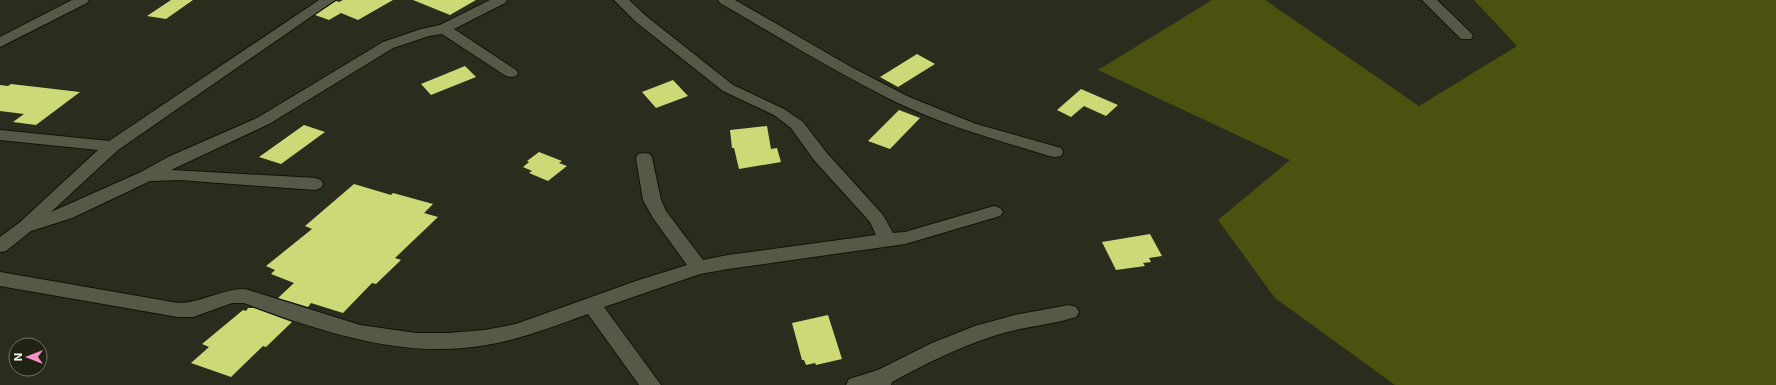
<svg xmlns="http://www.w3.org/2000/svg" width="1776" height="385" font-family="Inter,sans-serif">
<style>
.green{fill:#4b520f}
.building{fill:#ccd976}
.lines{fill:none;stroke-linecap:round;stroke-linejoin:round}
.minor-casing{stroke:#121406;stroke-width:2}
.minor{fill:#575948;fill-rule:evenodd}
</style>
<rect width="100%" height="100%" fill="#2a2c1d"/>
<path class="green" d="M1212 0H1265L1419 106 1517 46 1474 0H1776V385H1395L1275 298 1218 220 1290 160 1098 70Z"/>
<g class="building">
<path d="M171 0H193L166 19 147 16Z"/>
<path d="M343 0H393L358 20 341 13 329 20 315 15 336 1 339 2Z"/>
<path d="M413 0H476L450 15Z"/>
<path d="M917 54 935 64 898 87 880 77Z"/>
<path d="M465 66 476 77 431 95 421 84Z"/>
<path d="M673 80 688 96 656 108 642 92Z"/>
<path d="M11 84 80 92 36 125 13 122 24 114 0 111V85L8 86Z"/>
<path d="M1081 89 1118 105 1106 116 1084 106 1071 117 1057 110Z"/>
<path d="M899 110 920 118 890 149 868 141Z"/>
<path d="M304 125 325 132 281 164 259 157Z"/>
<path d="M767 126 771 149 777 148 781 162 739 169 734 148H732L730 130Z"/>
<path d="M539 152 562 161 559 163 567 166 548 181 529 173 532 171 523 167 529 162 527 161Z"/>
<path d="M354 184 391 195 393 193 433 204 424 213 438 217 395 258 401 260 376 284 372 283 343 313 311 303 308 307 278 298 294 283 271 274 275 270 266 266 312 229 305 226Z"/>
<path d="M1150 234 1162 256 1149 258 1151 262 1143 263 1145 266 1116 270 1102 242Z"/>
<path d="M248 308H254L292 322 266 347 263 346 231 377 191 363 209 347 202 344 243 310 246 311Z"/>
<path d="M828 315 842 359 816 365 815 363 806 365 804 360H802L792 323Z"/>
</g>
<g class="lines">
<g class="minor-casing">
<g id="minor">
<path d="M72 0H89L87 3 0 47V37Z"/>
<path d="M319 0H335L118 150 51 212 141 172 168 157 257 118 383 42 421 29 440 25 490 0H507L505 3 454 29 516 70 518 73 516 76 511 77 506 76 442 34 429 36 393 48 269 124 171 170 315 178 321 180 323 184 321 188 315 190 180 180 150 181 72 218 31 231 6 251 0 252V237L19 223 98 150 0 140V130L109 141Z"/>
<path d="M614 0H629L646 16 733 85 784 109 803 122 826 152 883 215 893 233 905 232 994 206 1000 208 1003 212 1000 216 905 244 728 269 700 274 604 307 661 385H639L588 314C554 326 522 339 486 345 404 360 320 331 244 303H232L193 317H178L0 286V272L178 303C202 303 221 289 245 289L360 325 416 333H449L485 330 516 324 636 281 687 265 653 218 643 200 636 158 638 154 644 153 650 154 652 158 661 200 666 211 703 260 728 255 876 235 870 222 814 160 791 128 774 115 723 91 636 22Z"/>
<path d="M718 0H735L851 67 909 97 976 124 1061 148 1063 152 1061 156 1055 157 1049 156C998 140 946 126 898 103 837 73 779 37 720 3Z"/>
<path d="M1422 0H1437L1471 33 1473 36 1471 39H1461Z"/>
<path d="M1069 305 1076 307 1079 312 1076 317C1054 324 1030 326 1007 332 966 343 929 362 892 382L891 385H846L849 379 878 370 932 343 975 326 1015 315Z"/>
</g>
</g>
<use href="#minor" class="minor"/>
</g>
<g transform="translate(28 357) rotate(270)"><circle r="19" fill="#202213" stroke="#747669"/>
<path d="M0-3L7 15L0 10L-7 15Z" fill="#fa8fc6"/>
<text y="-6" font-size="11" font-weight="bold" text-anchor="middle" fill="#f2f4ea">N</text>
</g>
</svg>
